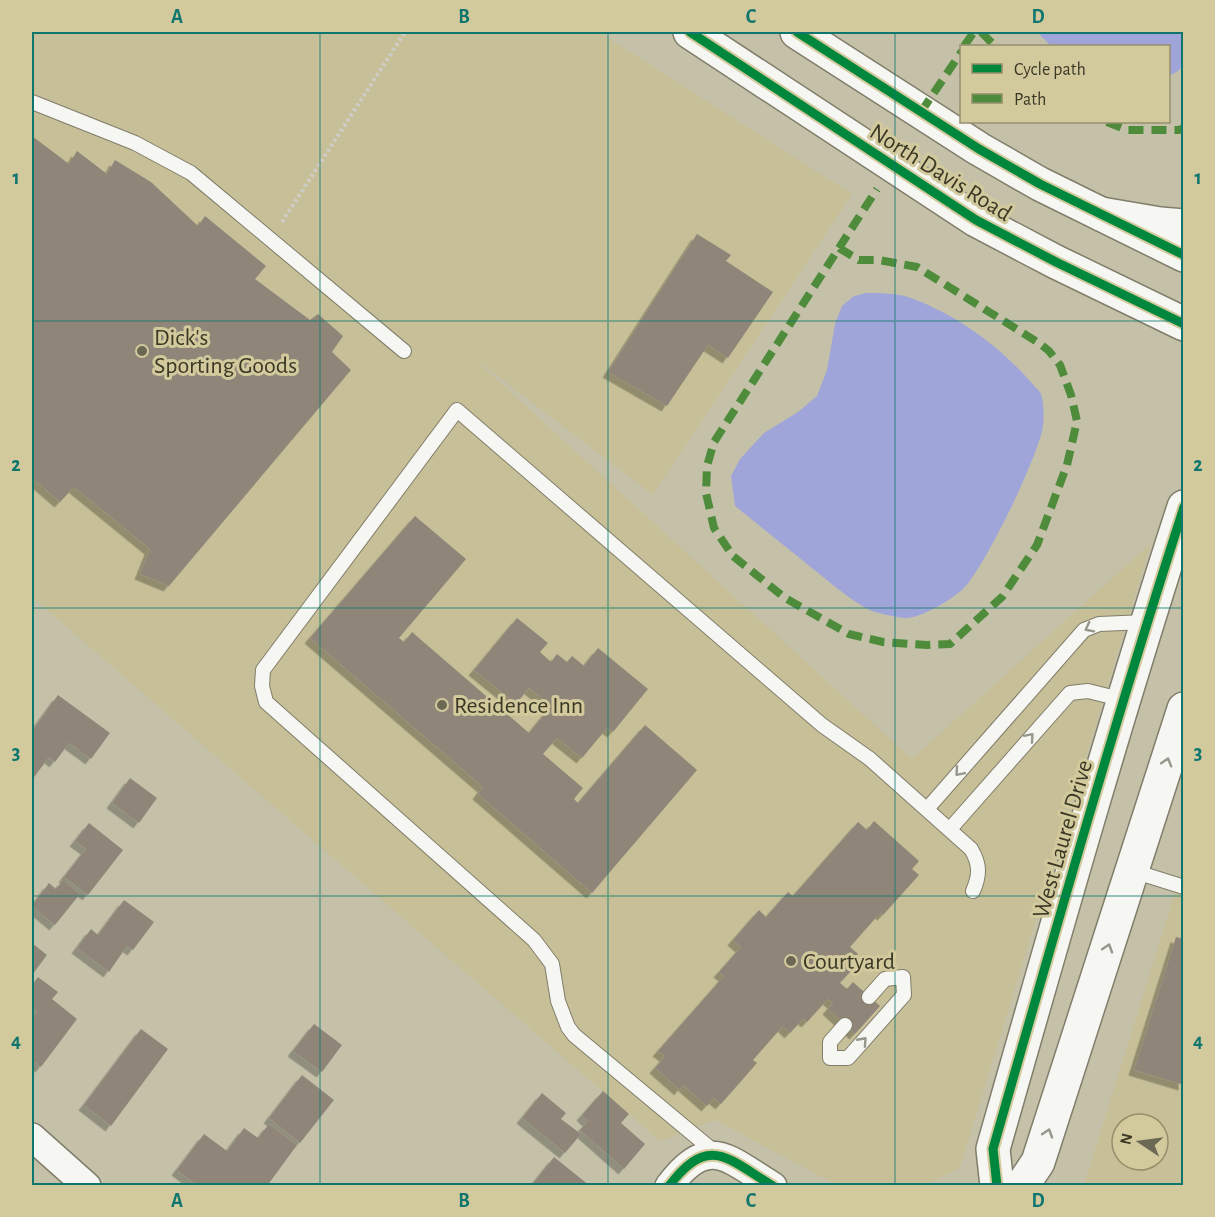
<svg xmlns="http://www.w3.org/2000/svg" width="1215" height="1217" font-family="'Alegreya Sans',sans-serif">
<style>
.built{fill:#c7bf97;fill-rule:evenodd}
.water{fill:#a0a5d9}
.building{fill:#8f8679;filter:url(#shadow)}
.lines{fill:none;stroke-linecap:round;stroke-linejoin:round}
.service-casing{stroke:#807d6a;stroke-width:16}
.minor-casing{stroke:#807d6a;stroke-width:30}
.tertiary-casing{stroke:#807d6a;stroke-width:36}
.secondary-casing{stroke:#807d6a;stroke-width:36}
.trunk-casing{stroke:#807d6a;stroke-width:36}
.path{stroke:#cecdc6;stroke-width:4;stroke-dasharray:3 3;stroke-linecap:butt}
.service{stroke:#f6f6f2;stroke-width:14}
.minor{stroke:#f6f6f2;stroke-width:27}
.tertiary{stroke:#f6f6f2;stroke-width:33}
.secondary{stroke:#f6f6f2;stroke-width:33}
.trunk{stroke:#f6f6f2;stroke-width:33}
.quiet{stroke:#4e8c3b;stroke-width:8;stroke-dasharray:15 8;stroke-linecap:butt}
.cycleway-casing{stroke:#d2c99c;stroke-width:13}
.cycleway{stroke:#00873e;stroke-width:9}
.oneway{stroke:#98978c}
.grid{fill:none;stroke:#0f766e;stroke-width:1.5;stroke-opacity:0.55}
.poi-dot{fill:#6b6854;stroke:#d2c99c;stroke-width:2}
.labels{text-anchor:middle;stroke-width:6;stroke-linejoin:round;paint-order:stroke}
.street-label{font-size:24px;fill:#3b3826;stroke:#d2c99c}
.poi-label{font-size:24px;fill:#3b3826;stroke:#d2c99c;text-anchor:start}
.neatline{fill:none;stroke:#0f766e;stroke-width:2}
.grid-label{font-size:20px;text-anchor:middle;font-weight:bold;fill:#0f766e}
</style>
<defs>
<filter id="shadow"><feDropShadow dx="-5.5" dy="5.5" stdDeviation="0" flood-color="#0004"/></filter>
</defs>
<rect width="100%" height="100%" fill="#c5c1a9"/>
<g class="built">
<path d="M32 32H599L852 194 653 495 469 354 912 759 1151 543 960 1168 923 1186 837 1185 715 1120 660 1141 32 597Z"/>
<path d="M1183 867V1185H1084ZM1122 1124H1158V1160H1122Z"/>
</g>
<g class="water">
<path d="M1037 32H1183V63C1182 70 1175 73 1169 76L1168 46H1051Z"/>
<path d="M866 293C881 293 897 293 911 298 955 314 998 345 1029 380 1033 385 1039 390 1041 394 1044 403 1044 417 1043 426 1039 455 984 569 963 589 951 600 924 616 908 618 902 619 878 613 872 611 852 602 830 582 813 569 787 548 761 527 735 506L731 476 740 459 764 433 798 412 817 396 827 370 835 324 842 306 854 296Z"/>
</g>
<g class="building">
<path d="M32 136 69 164 77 151 107 174 115 160 151 182 198 226 205 216 266 266 255 279 310 320 318 314 343 336 332 352 351 370 169 586 140 574 150 549 74 487 60 502 37 482 32 480Z"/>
<path d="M697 234 731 255 726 261 773 292 728 358 708 345 667 406 608 372Z"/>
<path d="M415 516 466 559 399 638 404 642 412 632 529 733 551 706 529 688 516 704 474 670 517 618 548 643 540 652 551 662 557 654 567 662 572 656 584 666 598 648 648 689 613 732 607 728 582 758 557 738 543 754 583 788 574 799 578 803 645 725 697 770 592 893 478 794 483 787 310 638Z"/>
<path d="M58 695 110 733 91 759 69 743 55 762 49 757 32 780V731Z"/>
<path d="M130 778 157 798 139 823 112 803Z"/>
<path d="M874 821 919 861 912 869 919 875 883 915 880 913 850 947 858 954 847 967 851 971 840 983 847 989 853 982 880 1006 855 1034 828 1009 833 1003 828 999 807 1022 803 1019 790 1033 783 1026 753 1060 757 1063 721 1104 714 1098 707 1106 683 1085 680 1090 655 1068 665 1056 658 1051 724 976 719 972 741 947 733 940 759 910 766 917 788 892 793 896 858 822 867 830Z"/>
<path d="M89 823 123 850 88 895 64 877 86 849 75 841Z"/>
<path d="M63 880 80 894 55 925 32 906 49 883 56 889Z"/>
<path d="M124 900 154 922 133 950 127 946 109 972 77 948 91 929 98 935Z"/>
<path d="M1176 937 1184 939V1085L1134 1070Z"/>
<path d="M32 943 47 955 32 975Z"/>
<path d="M38 977 58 992 52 999 77 1019 41 1067 32 1060V1019L37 1011 32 1007V985Z"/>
<path d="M314 1024 342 1045 322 1072 293 1051Z"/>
<path d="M141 1029 168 1049 111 1126 84 1105Z"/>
<path d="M302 1075 334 1100 300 1143 269 1118Z"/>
<path d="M603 1091 629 1114 621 1123 645 1144 624 1169 580 1130 588 1121 582 1115Z"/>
<path d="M542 1093 566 1113 561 1119 581 1134 565 1153 522 1118Z"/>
<path d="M269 1124 297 1145 267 1186H198L177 1170 204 1134 227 1151 244 1128 258 1138Z"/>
<path d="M554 1157 590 1186H531Z"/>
</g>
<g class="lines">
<g class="service-casing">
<g id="service">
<path d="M32 102 135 143 191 173 404 351"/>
<path d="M927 809 1084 630 1099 624 1147 622"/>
<path d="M950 829 1070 693 1088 691 1124 700"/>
<path d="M1133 871 1184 887"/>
<path d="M845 1025 830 1042V1058H848L904 995 903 977 885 979 869 997"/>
<path d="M717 1154 574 1035 568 1027 558 1001 552 964 534 940 266 702 262 686 263 670 457 410 822 725 870 759 971 849C980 864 980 875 973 891"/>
</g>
</g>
<g class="minor-casing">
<g id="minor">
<path d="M32 1137 87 1186"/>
<path d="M669 1186C709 1133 728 1159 773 1186"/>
</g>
</g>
<g class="tertiary-casing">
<g id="tertiary">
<path d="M997 1186 993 1149C1054 935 1115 720 1184 507"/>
<path d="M1022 1186 1038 1162 1184 709"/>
</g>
</g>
<g class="secondary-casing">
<g id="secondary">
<path d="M690 32 976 220 1056 262 1184 324"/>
<path d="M797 32 979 149 1040 184 1184 255"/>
</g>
</g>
<g class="trunk-casing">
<path id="trunk" d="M1101 214 1160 224 1184 226"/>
</g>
<path class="path" d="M282 222 405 32"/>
<use href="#service" class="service"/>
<use href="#minor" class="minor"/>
<use href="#tertiary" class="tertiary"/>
<use href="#secondary" class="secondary"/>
<use href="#trunk" class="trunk"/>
<g class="quiet">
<path d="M981 32 995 46"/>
<path d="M964 46 974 32"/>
<path d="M921 112 962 51"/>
<path d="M1107 122 1127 130H1179L1184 128"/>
<path d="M839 248 859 260H879L917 267 1039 343 1049 351 1060 365 1071 395 1077 421 1067 465 1037 545 1002 597 950 644 927 645 883 642 849 634 785 598 733 556 714 528 706 493 707 466 714 442 877 189"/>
</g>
<g class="cycleway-casing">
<g id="cycleway">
<path d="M690 32 976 220 1056 262 1184 324"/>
<path d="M797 32 979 149 1040 184 1184 255"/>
<path d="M669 1186C709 1133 728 1159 773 1186"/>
<path d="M997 1186 993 1149C1054 935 1115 720 1184 507"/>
</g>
</g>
<use href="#cycleway" class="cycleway"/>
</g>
<defs><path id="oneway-chevron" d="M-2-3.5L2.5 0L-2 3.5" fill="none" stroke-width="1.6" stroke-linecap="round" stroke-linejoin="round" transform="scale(1.5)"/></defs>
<g class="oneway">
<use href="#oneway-chevron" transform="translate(1089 628) rotate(153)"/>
<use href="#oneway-chevron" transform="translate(1030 737) rotate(-49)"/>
<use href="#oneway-chevron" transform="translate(1167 762) rotate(-73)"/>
<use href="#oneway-chevron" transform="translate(959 772) rotate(131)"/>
<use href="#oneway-chevron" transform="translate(1108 948) rotate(-72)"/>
<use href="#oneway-chevron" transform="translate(863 1041) rotate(-48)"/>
<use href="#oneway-chevron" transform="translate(1048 1133) rotate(-72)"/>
</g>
<path class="grid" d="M320 32V1186M608 32V1186M895 32V1186M32 321H1184M32 608H1184M32 896H1184"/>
<g class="poi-dot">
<circle cx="142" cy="351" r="6"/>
<circle cx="442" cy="705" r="6"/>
<circle cx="791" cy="961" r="6"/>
</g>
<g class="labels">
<g class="street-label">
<text transform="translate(941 172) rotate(32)" y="8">North Davis Road</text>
<text transform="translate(1062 839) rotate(-74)" y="8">West Laurel Drive</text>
</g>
<g class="poi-label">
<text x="154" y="345">Dick's<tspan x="154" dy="28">Sporting Goods</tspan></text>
<text x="454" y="713">Residence Inn</text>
<text x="803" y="969">Courtyard</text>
</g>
</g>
<rect width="1215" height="1217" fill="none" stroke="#d2c99c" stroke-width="66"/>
<rect x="960" y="45" width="210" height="78" fill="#d2c99c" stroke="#968f6d" stroke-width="1.5"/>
<rect x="972" y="64" width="30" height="9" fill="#00873e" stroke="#968f6d" stroke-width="1.5"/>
<text x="1014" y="75" font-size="18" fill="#3b3826">Cycle path</text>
<rect x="972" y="94" width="30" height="9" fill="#4e8c3b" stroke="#968f6d" stroke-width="1.5"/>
<text x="1014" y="105" font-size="18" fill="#3b3826">Path</text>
<g transform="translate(1140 1142) rotate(283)"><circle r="28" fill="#d2c99c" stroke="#968f6d" stroke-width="1.5"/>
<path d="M0-4.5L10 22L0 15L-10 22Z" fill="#6b6854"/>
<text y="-9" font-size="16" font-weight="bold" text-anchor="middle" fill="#3b3826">N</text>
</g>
<rect x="33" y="33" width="1149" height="1151" class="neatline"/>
<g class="grid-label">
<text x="177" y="23">A</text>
<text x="464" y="23">B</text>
<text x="751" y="23">C</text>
<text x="1038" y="23">D</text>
<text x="16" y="184">1</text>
<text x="1198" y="184">1</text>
<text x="16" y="471">2</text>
<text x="1198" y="471">2</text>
<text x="16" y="759">3</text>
<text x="1198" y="759">3</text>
<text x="16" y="1047">4</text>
<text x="1198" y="1047">4</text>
<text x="177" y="1207">A</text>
<text x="464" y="1207">B</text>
<text x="751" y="1207">C</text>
<text x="1038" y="1207">D</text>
</g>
</svg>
